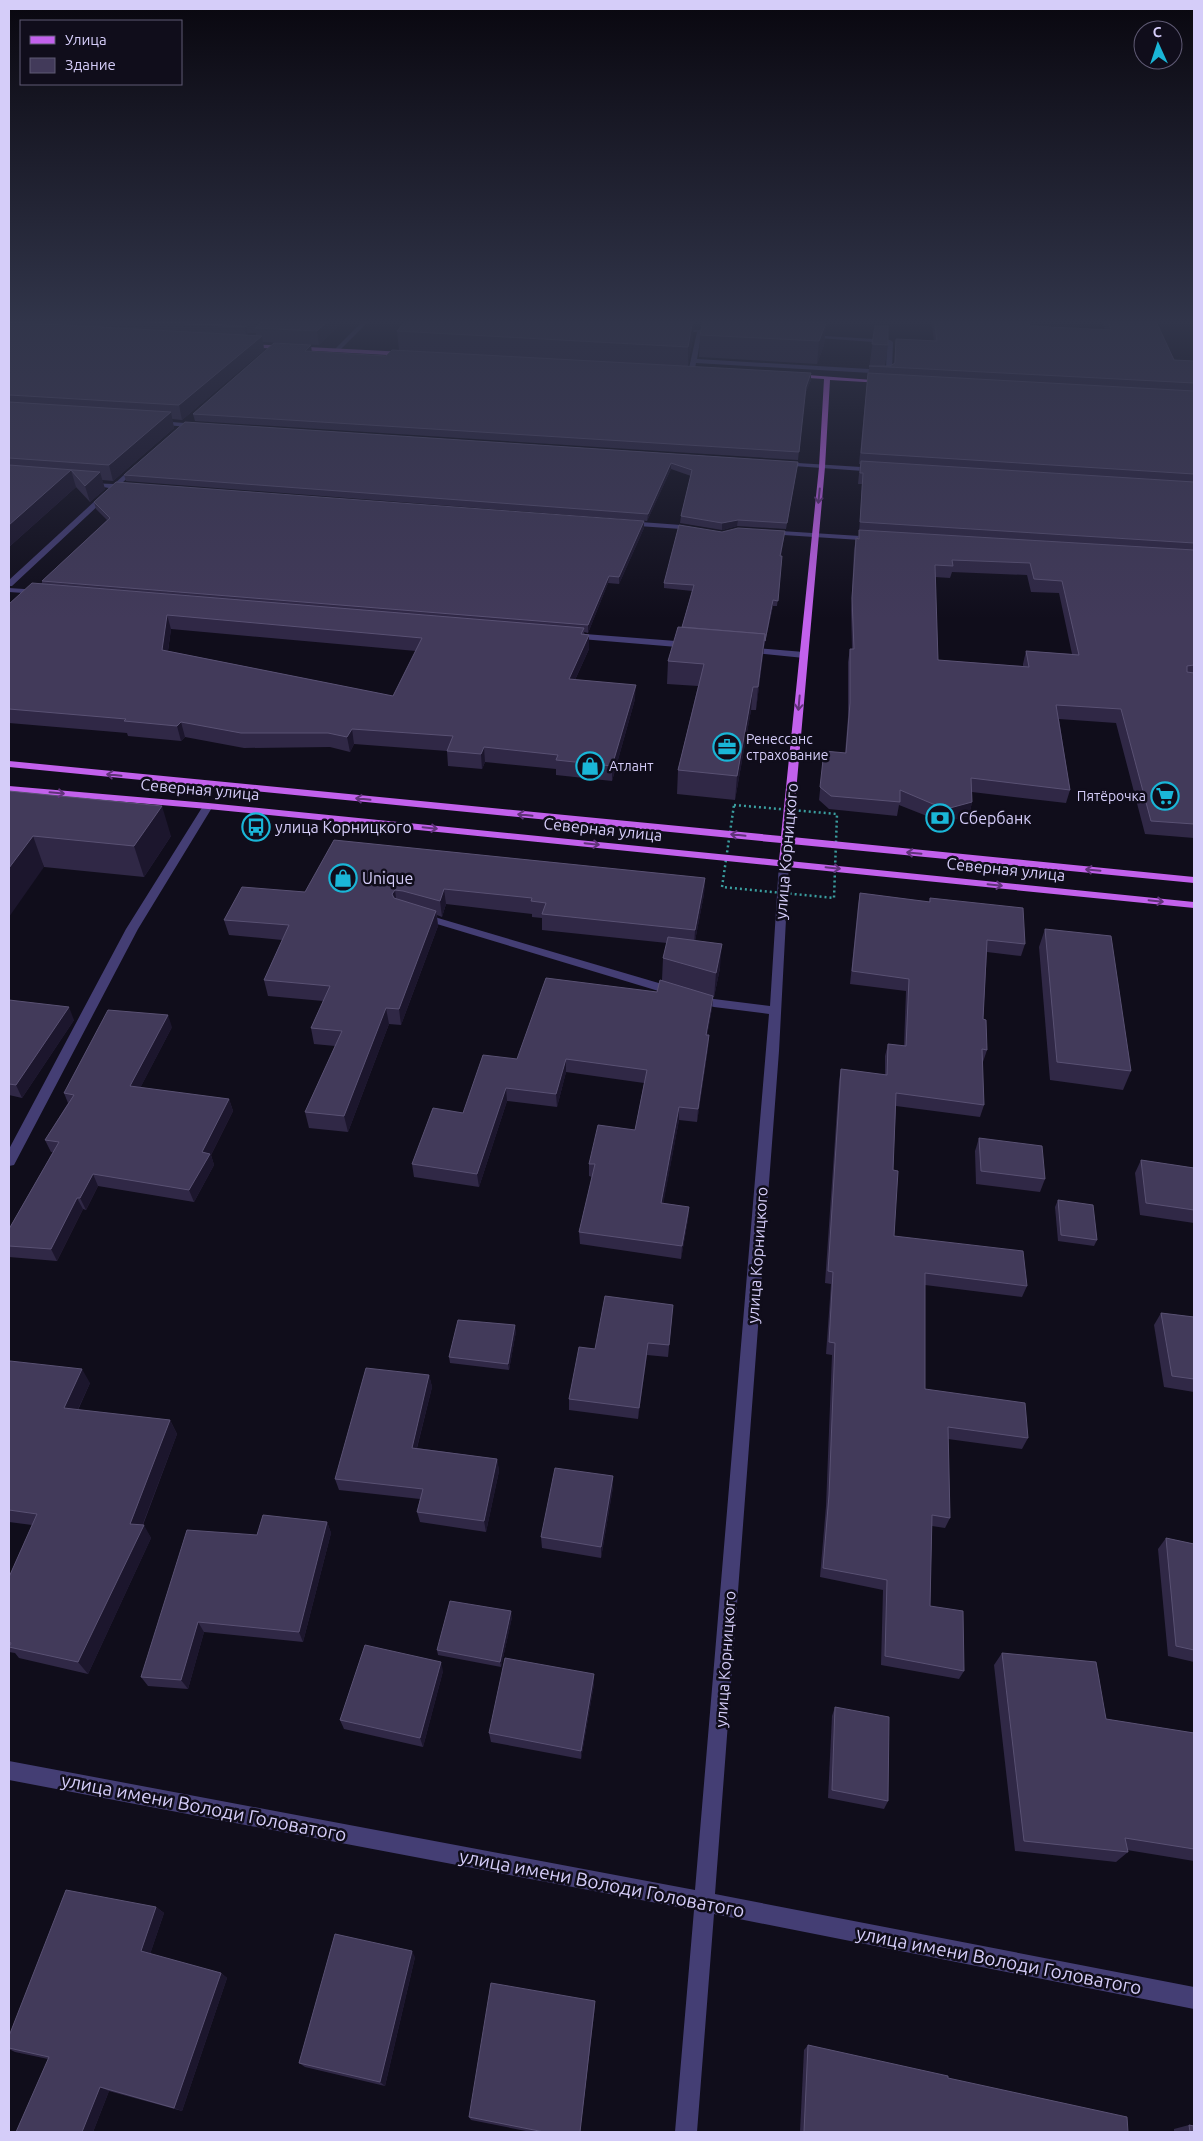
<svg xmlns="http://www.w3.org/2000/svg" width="1203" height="2141" font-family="Ubuntu,sans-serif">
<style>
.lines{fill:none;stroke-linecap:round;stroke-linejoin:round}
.path{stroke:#3a9e9f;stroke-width:2.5;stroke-dasharray:2 3;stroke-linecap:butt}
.minor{fill:#443e74;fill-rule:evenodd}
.major{fill:#c261ec;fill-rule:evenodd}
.wall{fill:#302846;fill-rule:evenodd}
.shaded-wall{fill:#1c162d}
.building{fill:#423a5a;stroke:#595173;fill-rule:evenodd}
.oneway{stroke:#603379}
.labels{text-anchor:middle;stroke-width:5;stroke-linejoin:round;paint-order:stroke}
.far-poi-label{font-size:14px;fill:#d5cdf9;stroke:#100d1b;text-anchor:start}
.street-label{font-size:16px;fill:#d5cdf9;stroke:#100d1b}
.poi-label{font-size:16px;fill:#d5cdf9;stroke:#100d1b;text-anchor:start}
.near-street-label{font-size:19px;fill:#d5cdf9;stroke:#100d1b}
</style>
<rect width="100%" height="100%" fill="#100d1b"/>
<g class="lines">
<path class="path" d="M734 805 837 814 834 898 722 887Z"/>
<g class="minor">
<path d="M365 319H371L339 351H335V349Z"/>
<path d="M675 329 702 330 697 359 886 370 887 343 805 337 808 335 890 340 893 342 892 372 889 374 696 363 695 368 692 370 689 368 697 332H677Z"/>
<path d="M158 421 198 424 201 426 198 428 156 424Z"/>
<path d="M782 462 877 468 880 470 877 472 780 465 779 464Z"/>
<path d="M135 465 140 466 121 484 130 486V488H117L12 586H9V580L109 488 85 484 86 483 114 484Z"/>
<path d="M627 521 681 525 698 530 694 532 681 529 624 525 623 523Z"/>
<path d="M765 530 876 537 880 539 876 541 768 534 764 532Z"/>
<path d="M9 588 39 590 43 592 39 594 9 592Z"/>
<path d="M572 633 689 642 693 645 689 648 569 638 568 636Z"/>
<path d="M746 647 804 652 808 655 804 658 743 652V648Z"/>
<path d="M208 803 213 806 138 929 14 1165 9 1166V1149L126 929 203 806Z"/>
<path d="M784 860 789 863 779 1051 715 1894 1194 1987V2009L714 1914 697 2132H675L694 1910 9 1780V1761L695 1890 769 1014 714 1007 692 1001 690 998 696 994 714 999 770 1006 779 863Z"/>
<path d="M421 913 679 989 681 992 675 996 417 918 415 916 417 914Z"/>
</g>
<g class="major">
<path d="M248 344 405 352 408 354 405 356 246 347Z"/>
<path d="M795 374 885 381 882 383 830 380 825 467 792 837 1194 877V883L791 844 789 861 1194 902V908L208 809 9 792V786L208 803 779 860 781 843 9 767V761L781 836 819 467 824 379 793 377Z"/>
</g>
</g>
<g class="wall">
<path d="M9 319H346L319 345 263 342 264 350 182 420 172 419 174 428 113 481 102 480 105 489 90 502 76 487 9 547ZM247 333H256V336L248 335Z"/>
<path d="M931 319H1028L1030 326 1105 330 1103 325 1105 319H1155L1174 360 1194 361V838L1145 834 1116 723 1059 719 1070 790 1066 803 972 792V802L969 816 947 821 937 820 899 805 897 816 829 809 819 800 824 751 845 753 848 717V662L850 649H852L851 610 854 550 856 538H858L859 534 862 484H858L860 464H859L867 383 875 326 888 345 885 366H890L894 364 896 339 934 341ZM952 572 1027 575 1031 592 1059 593 1072 654 1026 651 1023 664V666L938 660 935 577 950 578Z"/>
<path d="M826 323 824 345 817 364 699 357 700 335Z"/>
<path d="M397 331 693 337 688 366 811 380 805 394 798 460 195 421 193 414 312 352 386 356 399 350Z"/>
<path d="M185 422 798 462 786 529 737 526 722 530 680 523 681 516 691 476 671 469 647 521 126 481 124 475Z"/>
<path d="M94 502 644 521V528L619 584 608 583 588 633 584 632 589 649 575 680 635 699 612 781 556 775V769L485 762 482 769 448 766 447 751 354 744 350 752 330 747 244 748 185 737 181 741 128 736 127 733 9 723V604L42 583V581L107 520 96 509ZM171 629 416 651 393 696 168 651Z"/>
<path d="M722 532 784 537 781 556H782L777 606H773L764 647 756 710H751L735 800 677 794 678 770 698 686 667 684 668 661 682 627 692 591 664 588V583Z"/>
<path d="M9 791 171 836 144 877 44 867Z"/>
<path d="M705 878 704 894 695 941 720 968 714 997H713L712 1008 707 1035H709L708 1048 697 1122 679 1120 663 1203 689 1207 688 1219 681 1259 580 1244 579 1232 592 1177 589 1176V1164L635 1130 644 1083 566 1072 557 1107 507 1101 479 1187 414 1177 412 1164 517 1059 657 992 662 980 663 958 667 943 542 930V918L532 917V914L446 904 442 917 437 915 438 926 401 1025 389 1024 348 1132 309 1128 305 1112 335 1046 314 1044 311 1028 323 1001 268 996 264 980 282 940 229 935 224 920 305 892Z"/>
<path d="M860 893 929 902 930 898 1025 944 1021 956 987 952 983 1019 987 1050 983 1062H982L984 1105 980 1117 896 1106 893 1170 894 1236 1027 1286 1022 1297 925 1285V1389L1028 1438 1022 1449 948 1439 950 1518 945 1528 932 1526 930 1606 964 1671 959 1679 881 1665 883 1590 820 1577 826 1506 832 1355 826 1354 831 1284 825 1283 839 1081 841 1069 885 1075V1056L888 1044 904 1046 906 991 850 984 858 905Z"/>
<path d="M1045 929 1131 1071 1123 1090 1050 1080 1039 947Z"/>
<path d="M9 1000 74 1020 22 1098 9 1095Z"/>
<path d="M172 1027 140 1088 229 1099 233 1111 211 1155 214 1165 194 1202 98 1186 86 1210 83 1209 57 1261 9 1257V1229L53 1152H51L45 1140 68 1103 64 1093Z"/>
<path d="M979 1138 1045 1179 1040 1192 976 1184 975 1151Z"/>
<path d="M1141 1160 1194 1168V1223L1140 1215 1135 1173Z"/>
<path d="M1058 1200 1097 1240 1094 1246 1058 1241 1055 1207Z"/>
<path d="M1161 1313 1194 1317V1392L1164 1387 1154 1325Z"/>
<path d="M672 1317 668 1357 647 1355 638 1419 569 1410V1399L595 1349Z"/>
<path d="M516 1331 509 1370 450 1363 449 1357Z"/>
<path d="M9 1363 90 1383 78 1410 170 1420 177 1434 143 1525 151 1538 88 1674 19 1658 15 1653 9 1652V1577L32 1525 9 1522Z"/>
<path d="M429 1375 432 1387 417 1448 497 1459 499 1471 486 1532 420 1522 417 1512 420 1499 339 1490 335 1479Z"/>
<path d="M613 1476V1487L601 1558 542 1548 541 1537Z"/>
<path d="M327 1522 331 1533 303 1642 204 1632 188 1689 148 1686 141 1677 257 1535Z"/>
<path d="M1166 1538 1194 1544V1662L1168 1656 1158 1549Z"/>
<path d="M512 1617 501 1667 438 1655 437 1650Z"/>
<path d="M1002 1653 1106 1719 1194 1733V1861L1127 1850 1128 1852 1116 1862 1015 1851 994 1665Z"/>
<path d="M443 1671 423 1747 344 1729 340 1720Z"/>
<path d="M594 1674V1684L581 1759 491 1742 489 1733Z"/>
<path d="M835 1707 888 1801 884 1809 828 1798 832 1716Z"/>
<path d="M156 1907 164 1913 150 1954 221 1973 227 1978 182 2111 109 2091 93 2132 48 2059 15 2052 9 2049V2036Z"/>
<path d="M415 1957 385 2086 305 2067 299 2063Z"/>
<path d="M595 2006 580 2132H531L471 2120 469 2117Z"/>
<path d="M808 2045 948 2078 1128 2132H800L804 2050Z"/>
<path d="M1189 2125 1194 2132H1174V2129Z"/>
</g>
<g class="shaded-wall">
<path d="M254 319H273L255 328Z"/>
<path d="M330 319H346L319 345 317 331Z"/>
<path d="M694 319 693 337 688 366V347Z"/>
<path d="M826 323 824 345 817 364 819 341Z"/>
<path d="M246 326 249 340 247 341 245 327Z"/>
<path d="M262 336 264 350 182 420 179 405Z"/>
<path d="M311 345 312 353 305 351Z"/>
<path d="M811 373V380L805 394 806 387Z"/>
<path d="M171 412 174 428 113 481 109 465Z"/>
<path d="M671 463V469L647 521 648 514Z"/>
<path d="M71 470 76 487 9 547V525Z"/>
<path d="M100 472 105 489 90 502 85 486Z"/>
<path d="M738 520 737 526 722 530V523Z"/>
<path d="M644 521V528L619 584V577Z"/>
<path d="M609 576 608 583 588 633V625Z"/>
<path d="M773 600V606L764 647 765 641Z"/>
<path d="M167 615 171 629 166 664 162 650Z"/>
<path d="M765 634 763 656 756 710 758 687Z"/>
<path d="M589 635V649L569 693V679Z"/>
<path d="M636 685 635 699 612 781V766Z"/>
<path d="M753 687 751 710 735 800 737 776Z"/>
<path d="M181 722 185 737 181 741 177 726Z"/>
<path d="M352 729 354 744 350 752 347 737Z"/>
<path d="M484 747 485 762 482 769 481 754Z"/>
<path d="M972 802 969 816 947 821 950 808Z"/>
<path d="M162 806 171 836 144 877 134 846Z"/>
<path d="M33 836 44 867 9 917V868Z"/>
<path d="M705 878 704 894 694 946 695 930Z"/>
<path d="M444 889 446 904 442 917 440 901Z"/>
<path d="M395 890 397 906 392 894Z"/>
<path d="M436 911 438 926 401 1025 399 1009Z"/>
<path d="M722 944 720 968 714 997 716 973Z"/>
<path d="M713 996 712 1008 705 1048 706 1035Z"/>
<path d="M69 1007 74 1020 22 1098 16 1085Z"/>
<path d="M386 1008 389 1024 348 1132 344 1116Z"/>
<path d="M168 1015 172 1027 135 1098 130 1086Z"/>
<path d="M709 1035 708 1048 697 1122 698 1109Z"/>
<path d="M566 1059V1072L557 1107 556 1094Z"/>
<path d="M506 1088 507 1101 479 1187 477 1174Z"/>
<path d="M229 1099 233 1111 211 1155 214 1165 194 1202 189 1190 202 1152Z"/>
<path d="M679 1107V1120L661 1216V1203Z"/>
<path d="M93 1174 98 1186 86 1210 80 1198Z"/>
<path d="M77 1198 83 1209 57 1261 51 1249Z"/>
<path d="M689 1207 688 1219 681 1259 682 1246Z"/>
<path d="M515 1325 516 1331 509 1370 508 1364Z"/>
<path d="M648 1343 647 1355 638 1419 639 1408Z"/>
<path d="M82 1369 90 1383 72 1422 64 1408Z"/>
<path d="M429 1375 432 1387 414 1459 412 1448Z"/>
<path d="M170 1420 177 1434 139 1534 144 1525 151 1538 88 1674 78 1662Z"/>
<path d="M497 1459 499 1471 486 1532 484 1521Z"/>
<path d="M613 1476V1487L601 1558V1547Z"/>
<path d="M327 1522 331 1533 303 1642 299 1632Z"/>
<path d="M511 1611 512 1617 501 1667 500 1662Z"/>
<path d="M198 1622 204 1632 188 1689 181 1680Z"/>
<path d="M441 1662 443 1671 423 1747 420 1738Z"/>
<path d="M594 1674V1684L581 1759V1751Z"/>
<path d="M156 1907 164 1913 149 1957 141 1951Z"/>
<path d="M412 1951 415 1957 385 2086 380 2082Z"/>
<path d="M221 1973 227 1978 182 2111 174 2108Z"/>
<path d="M595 2001V2006L580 2132Z"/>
<path d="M100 2087 109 2091 93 2132H82Z"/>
</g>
<g class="building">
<path d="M89 319H105L246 326 245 327Z"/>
<path d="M266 319H330L317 331 255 328Z"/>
<path d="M407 319H693L688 347 397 331Z"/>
<path d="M703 319H741L826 323 819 341 700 335Z"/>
<path d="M934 319H1028L1030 326 1111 330 1107 319H1155L1174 360 1194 361V383L869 366H890L895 363 896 339 937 341Z"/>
<path d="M9 322 262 336 179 405 9 395Z"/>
<path d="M875 326H888V345L872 344Z"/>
<path d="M274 343 311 345 305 351 386 356 392 350 811 373 806 387 799 452 193 414Z"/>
<path d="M868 373 1194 391V474L861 453Z"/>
<path d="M9 402 171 412 109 465 9 458Z"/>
<path d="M185 422 798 462 787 523 738 520 722 523 681 516 692 470 671 463 648 514 124 475Z"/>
<path d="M861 461 1194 482V543L860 522 863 473H860Z"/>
<path d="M9 465 100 472 85 486 71 470 9 525Z"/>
<path d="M116 482 644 521 619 577 609 576 588 625 42 581 110 518 94 502Z"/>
<path d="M679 525 722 532 738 528 785 531 780 556H782L778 601 773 600 765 641V634L682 627 694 585 664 583Z"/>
<path d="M859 530 1194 550V665L1187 666V672L1194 673V824L1151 821 1121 709 1056 705 1070 790 971 778 972 802 950 808 940 807 900 790V802L831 796 820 787 824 751 846 753 850 703V649H854L852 598 856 538 859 539ZM952 560 1030 563 1034 579 1062 581 1079 655 1026 651 1029 667 938 660 935 565 953 566Z"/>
<path d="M32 583 584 628 581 634 589 635 569 679 636 685 612 766 556 760 558 755 484 747 481 754 447 751 453 736 352 729 347 737 328 733H241L181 722 177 726 124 721 126 719 9 709V604ZM167 615 422 638 393 696 162 650Z"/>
<path d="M678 627 765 634 758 687H753L737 776 678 770 704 664 668 661Z"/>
<path d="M9 791 162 806 134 846 33 836 9 868Z"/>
<path d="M334 840 705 878 695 930 542 914 546 903 531 901 532 898 444 889 440 901 403 891 395 890 392 894 394 898 436 911 399 1009 386 1008 344 1116 305 1112 342 1031 311 1028 330 986 264 980 289 925 224 920 242 887 305 892Z"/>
<path d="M860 893 930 902V898L1023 908 1025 944 987 940 983 1019 986 1020 987 1050 982 1049 984 1105 896 1093 893 1170 898 1171 894 1236 1023 1251 1027 1286 925 1273V1389L1025 1403 1028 1438 948 1427 950 1518 932 1515 930 1606 963 1611 964 1671 885 1656 887 1580 823 1568 829 1495 835 1343 829 1342 833 1272 828 1271 841 1069 887 1075 888 1044 906 1046 909 979 852 971Z"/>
<path d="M1045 929 1111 936 1131 1071 1057 1062Z"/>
<path d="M668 937 722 944 716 973 663 958Z"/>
<path d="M546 978 657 992 660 980 713 996 706 1035H709L698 1109 679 1107 661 1203 689 1207 682 1246 579 1232 595 1164H589L598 1125 635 1130 647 1070 566 1059 556 1094 506 1088 477 1174 412 1164 433 1108 463 1113 483 1055 517 1059Z"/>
<path d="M9 1000 69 1007 16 1085 9 1084Z"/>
<path d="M108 1010 168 1015 130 1086 229 1099 202 1152 210 1154 189 1190 93 1174 80 1198H77L51 1249 9 1246V1229L59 1142 45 1140 74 1095 64 1093Z"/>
<path d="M979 1138 1042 1146 1045 1179 981 1171Z"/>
<path d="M1141 1160 1194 1168V1210L1146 1203Z"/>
<path d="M1058 1200 1093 1205 1097 1240 1061 1235Z"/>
<path d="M605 1296 673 1305 669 1345 648 1343 639 1408 569 1399 579 1347 595 1349Z"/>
<path d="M1161 1313 1194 1317V1379L1172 1376Z"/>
<path d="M458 1320 515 1325 508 1364 449 1357Z"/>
<path d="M10 1361 82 1369 64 1408 170 1420 130 1524 144 1525 78 1662 9 1647 11 1643 9 1642V1577L37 1514 9 1510V1363Z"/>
<path d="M366 1368 429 1375 412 1448 497 1459 484 1521 417 1512 423 1489 335 1479Z"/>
<path d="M555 1468 613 1476 601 1547 541 1537Z"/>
<path d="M263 1515 327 1522 299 1632 198 1622 181 1680 141 1677 187 1530 257 1535Z"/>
<path d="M1166 1538 1194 1544V1650L1176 1646Z"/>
<path d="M450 1601 511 1611 500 1662 437 1650Z"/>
<path d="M365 1645 441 1662 420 1738 340 1720Z"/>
<path d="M1002 1653 1096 1662 1106 1719 1194 1733V1849L1125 1838 1128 1852 1024 1841Z"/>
<path d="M505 1658 594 1674 581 1751 489 1733Z"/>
<path d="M835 1707 889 1717 888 1801 832 1790Z"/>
<path d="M66 1890 156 1907 141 1951 221 1973 174 2108 100 2087 82 2132H16L49 2057 9 2048V2036Z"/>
<path d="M335 1934 412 1951 380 2082 299 2063Z"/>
<path d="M491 1983 595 2001 580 2132H544L469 2117Z"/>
<path d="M808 2045 948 2076V2078L1127 2117 1128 2132H804Z"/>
<path d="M1189 2125 1194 2126V2132H1190Z"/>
</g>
<defs><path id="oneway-shaft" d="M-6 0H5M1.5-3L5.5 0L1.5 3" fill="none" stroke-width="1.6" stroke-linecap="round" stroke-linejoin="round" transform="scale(1.25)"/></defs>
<g class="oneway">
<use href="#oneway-shaft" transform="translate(819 496) rotate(96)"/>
<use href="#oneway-shaft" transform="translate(799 703) rotate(95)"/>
<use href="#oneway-shaft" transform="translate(114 775) rotate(-174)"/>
<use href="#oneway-shaft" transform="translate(57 793) rotate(5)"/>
<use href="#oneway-shaft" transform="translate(363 799) rotate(-174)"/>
<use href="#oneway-shaft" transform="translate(525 815) rotate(-174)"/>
<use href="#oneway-shaft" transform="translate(430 828) rotate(6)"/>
<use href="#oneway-shaft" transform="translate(738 835) rotate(-174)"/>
<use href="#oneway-shaft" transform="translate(592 844) rotate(6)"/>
<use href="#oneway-shaft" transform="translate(914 853) rotate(-175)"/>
<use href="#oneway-shaft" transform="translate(833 868) rotate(6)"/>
<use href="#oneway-shaft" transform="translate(1093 870) rotate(-175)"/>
<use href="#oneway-shaft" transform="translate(995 885) rotate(6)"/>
<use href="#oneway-shaft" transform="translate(1156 901) rotate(6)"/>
</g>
<linearGradient id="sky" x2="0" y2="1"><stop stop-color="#09070f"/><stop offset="0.52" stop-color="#31354a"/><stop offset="1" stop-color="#31354a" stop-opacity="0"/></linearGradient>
<rect width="1203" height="619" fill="url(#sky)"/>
<defs>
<g id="office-ring" transform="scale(1.4375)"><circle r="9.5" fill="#100d1b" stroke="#1ab6d7" stroke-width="1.5"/><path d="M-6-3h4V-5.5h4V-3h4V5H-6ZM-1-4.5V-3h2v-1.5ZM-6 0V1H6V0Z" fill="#1ab6d7"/></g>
<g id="shop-ring" transform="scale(1.4375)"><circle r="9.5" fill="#100d1b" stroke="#1ab6d7" stroke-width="1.5"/><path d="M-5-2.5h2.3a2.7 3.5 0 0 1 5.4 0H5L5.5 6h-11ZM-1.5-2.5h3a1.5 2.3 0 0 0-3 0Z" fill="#1ab6d7"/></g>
<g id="supermarket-ring" transform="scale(1.4375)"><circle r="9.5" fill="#100d1b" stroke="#1ab6d7" stroke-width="1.5"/><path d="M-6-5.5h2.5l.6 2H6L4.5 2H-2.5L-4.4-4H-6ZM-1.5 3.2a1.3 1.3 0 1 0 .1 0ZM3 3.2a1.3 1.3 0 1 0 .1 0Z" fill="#1ab6d7"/></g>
<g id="bank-ring" transform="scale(1.4375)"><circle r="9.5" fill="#100d1b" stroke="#1ab6d7" stroke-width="1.5"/><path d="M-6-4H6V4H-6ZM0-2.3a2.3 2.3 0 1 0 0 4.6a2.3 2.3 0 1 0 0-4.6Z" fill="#1ab6d7"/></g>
<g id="bus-ring" transform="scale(1.4375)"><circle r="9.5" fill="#100d1b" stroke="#1ab6d7" stroke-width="1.5"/><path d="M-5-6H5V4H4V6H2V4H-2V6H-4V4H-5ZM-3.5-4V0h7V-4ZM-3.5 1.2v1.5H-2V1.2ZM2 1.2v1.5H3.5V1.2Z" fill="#1ab6d7"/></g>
</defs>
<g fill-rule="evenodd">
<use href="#office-ring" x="727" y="747"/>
<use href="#shop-ring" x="590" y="766"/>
<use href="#supermarket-ring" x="1165" y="796"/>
<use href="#bank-ring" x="940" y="818"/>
<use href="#bus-ring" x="256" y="827"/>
<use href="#shop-ring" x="343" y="878"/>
</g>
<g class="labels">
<g class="far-poi-label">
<text x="746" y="744">Ренессанс<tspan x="746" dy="16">страхование</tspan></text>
<text x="609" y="771">Атлант</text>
<text x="1146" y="801" text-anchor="end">Пятёрочка</text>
</g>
<g class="street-label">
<text transform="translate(200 789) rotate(5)" y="6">Северная улица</text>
<text transform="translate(603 829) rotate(6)" y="6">Северная улица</text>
<text transform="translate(786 851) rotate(-85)" y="6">улица Корницкого</text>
<text transform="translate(1006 869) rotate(6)" y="6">Северная улица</text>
<text transform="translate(757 1255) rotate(-86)" y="6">улица Корницкого</text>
<text transform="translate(725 1659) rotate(-86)" y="6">улица Корницкого</text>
</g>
<g class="poi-label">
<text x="959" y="824">Сбербанк</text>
<text x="275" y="833">улица Корницкого</text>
<text x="362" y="884">Unique</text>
</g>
<g class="near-street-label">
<text transform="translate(204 1807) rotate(11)" y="7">улица имени Володи Головатого</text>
<text transform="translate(602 1883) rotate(11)" y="7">улица имени Володи Головатого</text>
<text transform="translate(999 1960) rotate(11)" y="7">улица имени Володи Головатого</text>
</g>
</g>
<rect width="1203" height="2141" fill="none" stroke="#d5cdf9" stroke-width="20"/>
<rect x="20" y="20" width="162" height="65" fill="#100d1b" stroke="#5f5a74"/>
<rect x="30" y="36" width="25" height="8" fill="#c261ec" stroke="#5f5a74"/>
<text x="65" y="45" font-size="15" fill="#d5cdf9">Улица</text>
<rect x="30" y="58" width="25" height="15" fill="#423a5a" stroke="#5f5a74"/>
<text x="65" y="70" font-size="15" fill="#d5cdf9">Здание</text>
<g transform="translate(1158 45) rotate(357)"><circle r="24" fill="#100d1b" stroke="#5f5a74"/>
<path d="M0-4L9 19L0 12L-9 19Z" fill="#1ab6d7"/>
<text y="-8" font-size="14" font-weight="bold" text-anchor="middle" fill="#d5cdf9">С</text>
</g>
</svg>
